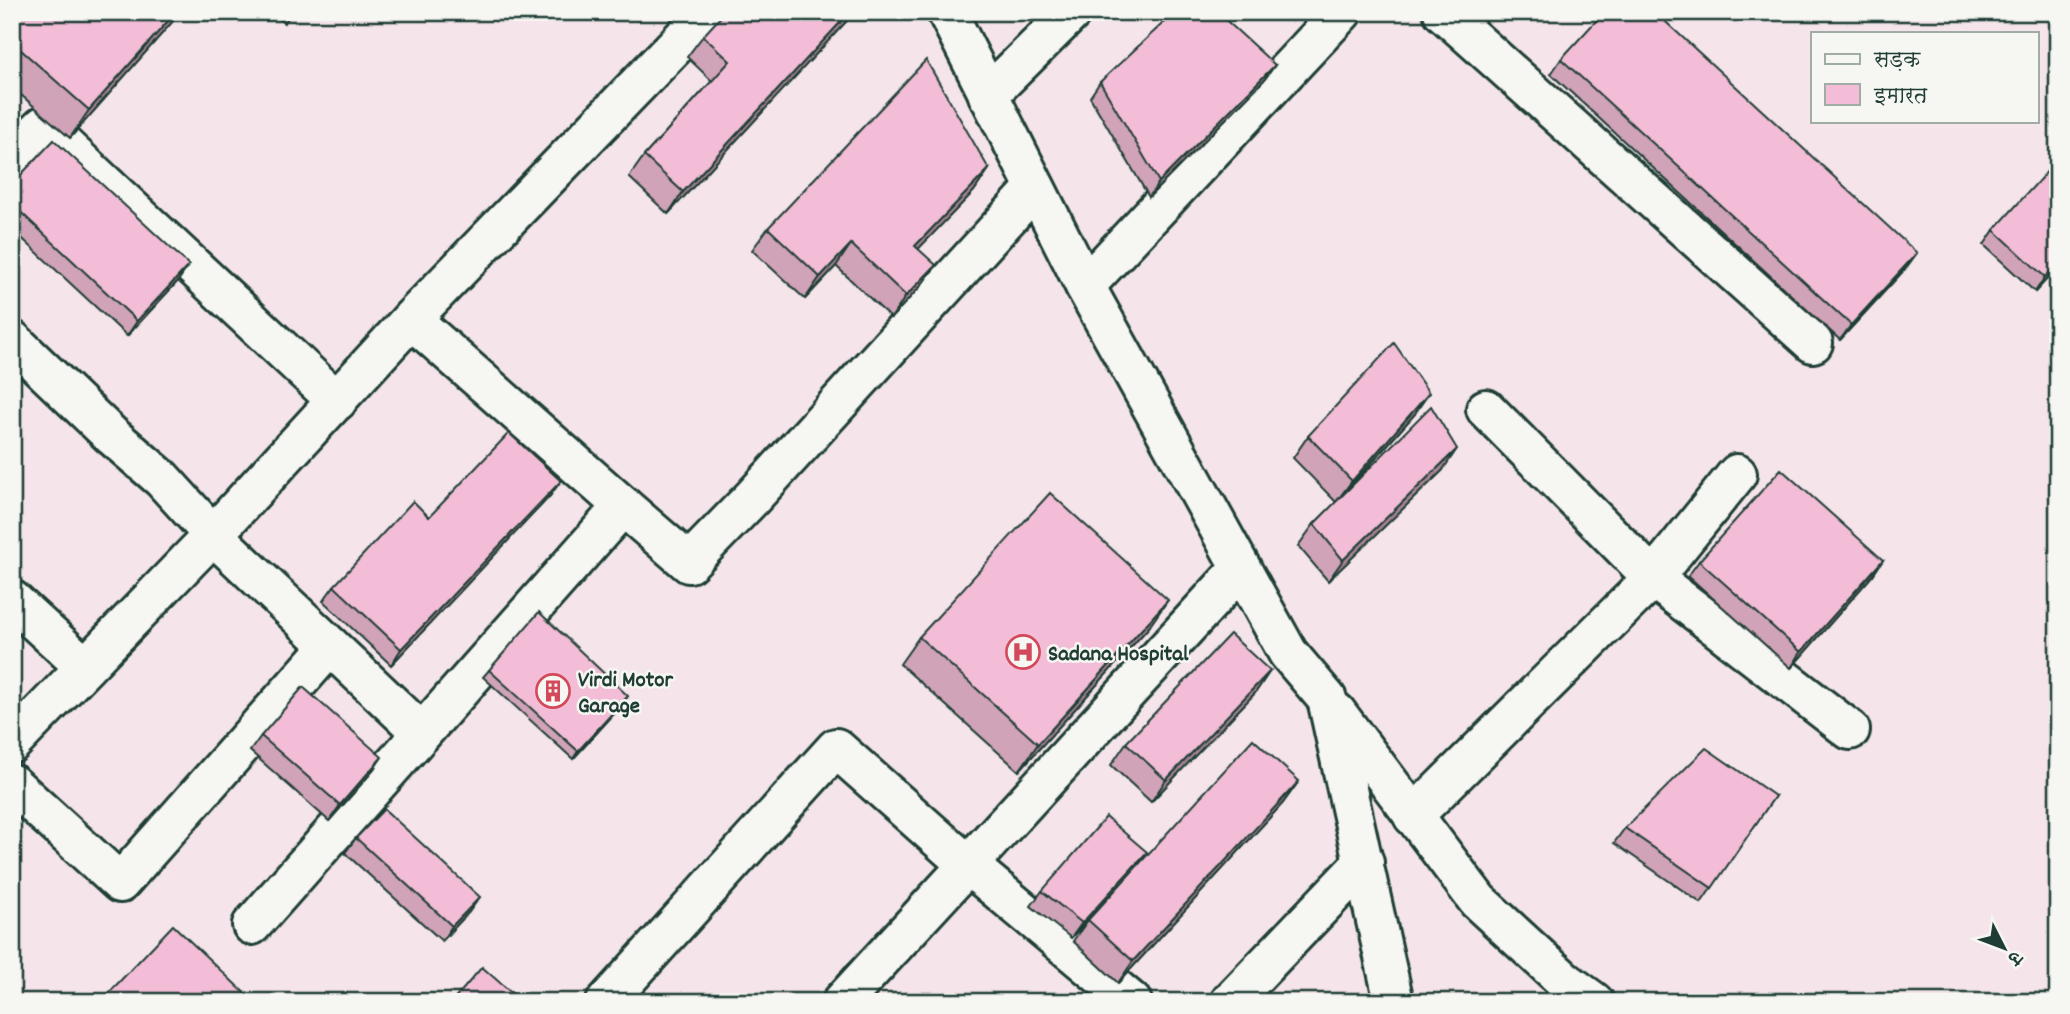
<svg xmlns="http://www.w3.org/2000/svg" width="2070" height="1014" font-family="Dekko,'Playpen Sans Deva',sans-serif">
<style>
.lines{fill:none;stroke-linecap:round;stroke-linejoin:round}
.street-casing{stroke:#1f3d34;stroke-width:44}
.secondary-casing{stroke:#1f3d34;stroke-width:44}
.street{stroke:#f6f6f2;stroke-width:38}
.secondary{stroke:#f6f6f2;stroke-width:38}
.wall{fill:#d1a3b9;stroke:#1f3d34;stroke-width:2}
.shaded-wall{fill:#aa8496;stroke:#1f3d34;stroke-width:2}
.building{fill:#f3bdd7;stroke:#1f3d34;stroke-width:2}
.labels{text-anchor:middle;stroke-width:5;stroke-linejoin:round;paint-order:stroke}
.poi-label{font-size:23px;font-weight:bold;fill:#1f3d34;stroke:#f6f6f2;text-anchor:start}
</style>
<rect width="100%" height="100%" fill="#f5e5ea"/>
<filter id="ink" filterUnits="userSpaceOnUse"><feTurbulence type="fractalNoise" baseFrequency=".0143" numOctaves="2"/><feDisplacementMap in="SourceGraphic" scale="14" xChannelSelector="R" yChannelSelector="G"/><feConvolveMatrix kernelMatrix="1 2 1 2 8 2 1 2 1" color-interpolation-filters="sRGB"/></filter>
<g filter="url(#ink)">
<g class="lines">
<g class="street-casing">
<g id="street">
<path d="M1443 12 1813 343"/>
<path d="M988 95 1072 12"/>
<path d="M12 156 43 126 337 401"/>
<path d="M1085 286 1342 12"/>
<path d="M411 319 708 12"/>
<path d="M12 340 110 434 162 479 213 535 422 733"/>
<path d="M1486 409 1653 578 1850 730"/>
<path d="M12 600 85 667"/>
<path d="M12 743 213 535 411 319 623 506"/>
<path d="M12 784 120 883 330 646"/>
<path d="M1413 816 1653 578 1737 474"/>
<path d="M252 925 623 506 689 563 753 497 1035 188"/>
<path d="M606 1002 836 748 968 865 1132 1002"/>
<path d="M842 1002 1241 568"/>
<path d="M1230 1002 1364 862"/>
</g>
</g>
<g class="secondary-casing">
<g id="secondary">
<path d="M947 12 1085 286 1288 653 1327 699 1394 1002"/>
<path d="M1336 712 1478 901 1565 981 1594 1002"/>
</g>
</g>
<use href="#street" class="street"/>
<use href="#secondary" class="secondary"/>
</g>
<g class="wall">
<path d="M12 12H181L70 138 12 87Z"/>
<path d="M272 12H293L284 23Z"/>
<path d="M855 12 668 214 629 177 644 156 712 81 687 57 703 36Z"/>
<path d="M1561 59 1906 268 1840 340 1551 74Z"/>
<path d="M1275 65 1264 80 1149 197 1090 97 1100 82Z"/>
<path d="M989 169 974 191 918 249 920 287 891 318 836 266 805 299 752 250 768 228Z"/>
<path d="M2058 171V267L2035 292 1984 245 1994 230Z"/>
<path d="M12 184 178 281 127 336 12 229Z"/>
<path d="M1414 415 1347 491 1442 471 1328 581 1298 546 1314 524 1336 502 1293 458 1308 436Z"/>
<path d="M550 496 391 665 323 601 334 586 429 517Z"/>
<path d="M1883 560 1873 575 1791 668 1688 576 1699 561Z"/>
<path d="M1149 627 1019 771 900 664 919 637Z"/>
<path d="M489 670 623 704 573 759 483 677Z"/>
<path d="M1270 671 1255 693 1151 802 1111 765 1126 743Z"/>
<path d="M261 736 372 772 329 821 250 751Z"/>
<path d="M1299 781 1283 803 1118 983 1073 941 1088 920 1071 938 1031 906 1042 891 1139 864Z"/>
<path d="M1775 796 1701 903 1614 843 1625 828Z"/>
<path d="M356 838 469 912 442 941 345 853Z"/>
</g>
<g class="shaded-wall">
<path d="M176 12H181L70 138 89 110Z"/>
<path d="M850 12H855L668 214 683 192Z"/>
<path d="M1275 65 1264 80 1149 197 1159 182Z"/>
<path d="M989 169 974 191 900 268 915 246Z"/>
<path d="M851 244 836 266 805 299 820 277Z"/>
<path d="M1917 253 1906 268 1840 340 1851 325Z"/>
<path d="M2058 264V267L2035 292 2045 277Z"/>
<path d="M189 265 178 281 127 336 137 321Z"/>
<path d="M936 265 920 287 891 318 906 296Z"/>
<path d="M1429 393 1414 415 1336 502 1352 481Z"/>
<path d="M1457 449 1442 471 1328 581 1343 560Z"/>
<path d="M561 481 550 496 391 665 401 649Z"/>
<path d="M1883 560 1873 575 1791 668 1801 652Z"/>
<path d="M1168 600 1149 627 1019 771 1038 744Z"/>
<path d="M1270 671 1255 693 1151 802 1166 780Z"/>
<path d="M628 696 623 704 573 759 578 751Z"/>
<path d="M382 757 372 772 329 821 340 805Z"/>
<path d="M1299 781 1283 803 1118 983 1133 961Z"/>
<path d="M1147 852 1137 867 1071 938 1082 923Z"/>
<path d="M480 897 469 912 442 941 452 926Z"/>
</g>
<g class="building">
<path d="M12 12H176L89 110 12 42Z"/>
<path d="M725 12H850L683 192 644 156 730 61 703 36Z"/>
<path d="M1175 12H1217L1275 65 1159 182 1100 82Z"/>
<path d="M1604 12H1655L1917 253 1851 325 1561 59Z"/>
<path d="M926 60 989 169 915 246 936 265 906 296 851 244 820 277 768 228Z"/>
<path d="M54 140 189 265 137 321 12 204V184Z"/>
<path d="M2052 166 2058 171V264L2045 277 1994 230Z"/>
<path d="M1394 343 1429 393 1352 481 1308 436Z"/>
<path d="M1431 406 1457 449 1343 560 1314 524Z"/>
<path d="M509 433 561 481 401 649 334 586 413 501 429 517Z"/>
<path d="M1781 469 1883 560 1801 652 1699 561Z"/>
<path d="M1050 493 1168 600 1038 744 919 637Z"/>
<path d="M539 612 628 696 578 751 489 670Z"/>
<path d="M1230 634 1270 671 1166 780 1126 743Z"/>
<path d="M303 687 382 757 340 805 261 736Z"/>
<path d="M1253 739 1299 781 1133 961 1088 920Z"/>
<path d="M1706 748 1775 796 1712 888 1625 828Z"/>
<path d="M384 809 480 897 452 926 356 838Z"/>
<path d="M1106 817 1147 852 1082 923 1042 891Z"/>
<path d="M173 925 254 1002H108L104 998Z"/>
<path d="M482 967 522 1002H452Z"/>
<path d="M1485 997 1491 1002H1481Z"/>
</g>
</g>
<defs>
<g id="hospital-ring" transform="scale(1.75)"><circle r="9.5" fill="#f6f6f2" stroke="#d1495b" stroke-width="1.5"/><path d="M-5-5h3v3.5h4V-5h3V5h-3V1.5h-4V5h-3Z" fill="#d1495b"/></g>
<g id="building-ring" transform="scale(1.75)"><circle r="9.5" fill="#f6f6f2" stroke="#d1495b" stroke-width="1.5"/><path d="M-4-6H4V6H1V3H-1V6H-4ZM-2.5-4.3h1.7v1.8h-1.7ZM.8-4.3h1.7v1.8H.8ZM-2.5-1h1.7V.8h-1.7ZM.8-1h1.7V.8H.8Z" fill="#d1495b"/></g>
</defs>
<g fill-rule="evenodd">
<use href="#hospital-ring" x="1023" y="652"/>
<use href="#building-ring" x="553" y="691"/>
</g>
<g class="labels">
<g class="poi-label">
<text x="1048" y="660">Sadana Hospital</text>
<text x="578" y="686">Virdi Motor<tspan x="578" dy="26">Garage</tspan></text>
</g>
</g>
<rect width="2070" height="1014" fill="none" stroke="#f6f6f2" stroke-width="42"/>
<rect x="21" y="21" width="2028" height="972" fill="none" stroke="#1f3d34" stroke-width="2.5" filter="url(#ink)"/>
<rect x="1811" y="32" width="228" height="91" fill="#f6f6f2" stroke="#a0aca6" stroke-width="2"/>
<rect x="1825" y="54" width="35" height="10" fill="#f6f6f2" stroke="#a0aca6" stroke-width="2"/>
<text x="1874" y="66" font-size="21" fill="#1f3d34">सड़क</text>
<rect x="1825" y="84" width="35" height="21" fill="#f3bdd7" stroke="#a0aca6" stroke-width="2"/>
<text x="1874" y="102" font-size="21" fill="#1f3d34">इमारत</text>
<g transform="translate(2004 948) rotate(132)" stroke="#f6f6f2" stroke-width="5" paint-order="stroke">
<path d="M0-5L12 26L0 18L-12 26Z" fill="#1f3d34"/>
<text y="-10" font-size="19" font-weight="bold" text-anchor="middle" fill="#1f3d34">उ</text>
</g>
</svg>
